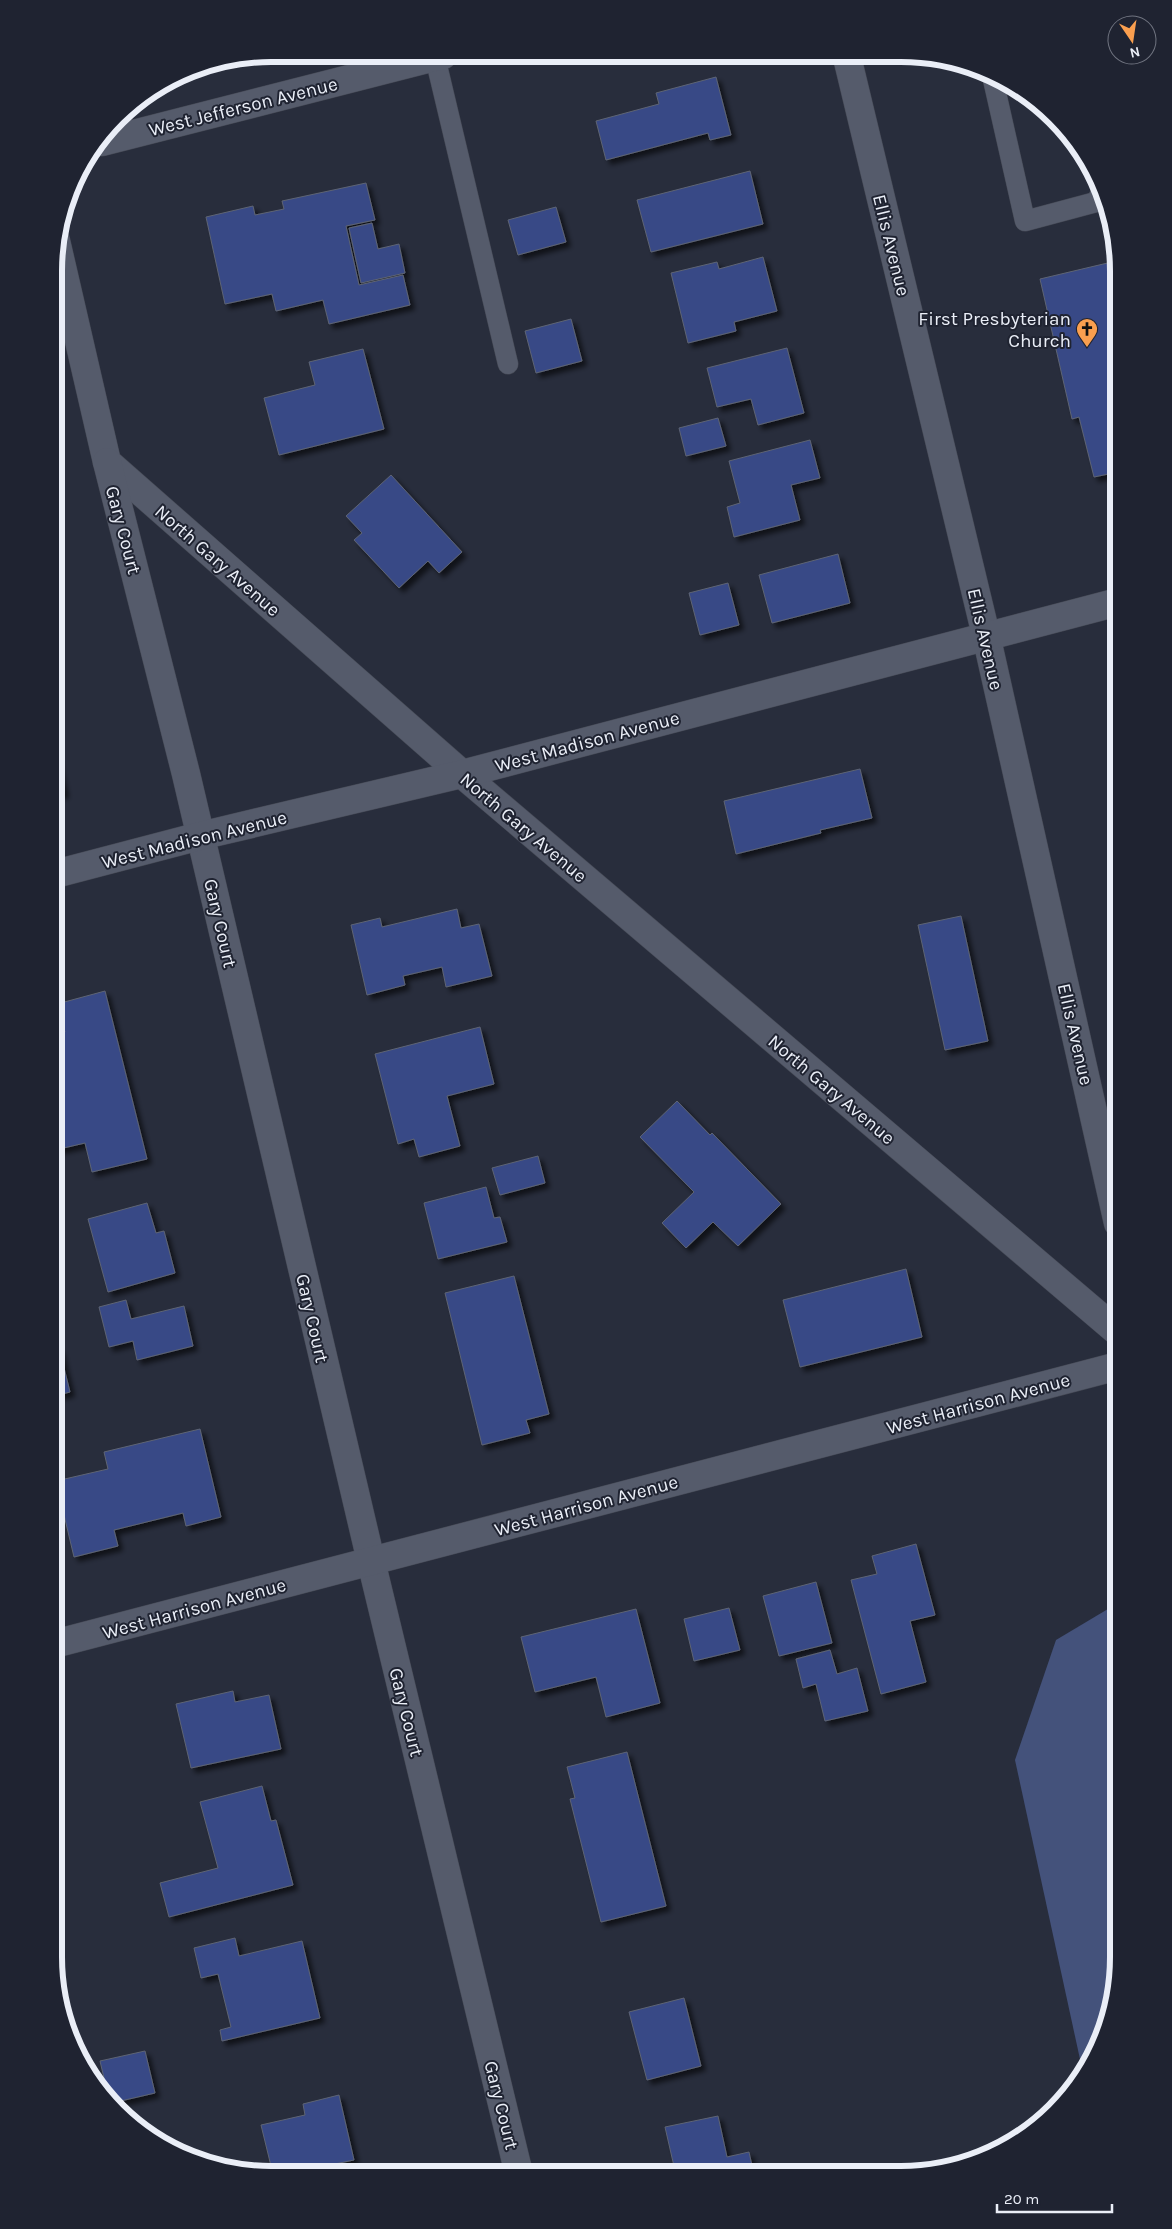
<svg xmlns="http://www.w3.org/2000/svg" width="1172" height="2229" font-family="Karla,sans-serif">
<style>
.green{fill:#44527b}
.building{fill:#374986;stroke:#5e6474;filter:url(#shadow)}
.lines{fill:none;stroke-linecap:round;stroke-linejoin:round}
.lane-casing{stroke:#454955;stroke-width:21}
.street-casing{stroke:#454955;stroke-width:29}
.secondary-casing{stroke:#454955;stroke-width:29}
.lane{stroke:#555b6b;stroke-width:20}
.street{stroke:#555b6b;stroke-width:28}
.secondary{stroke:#555b6b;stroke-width:28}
.labels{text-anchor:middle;stroke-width:4;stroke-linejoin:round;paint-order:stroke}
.street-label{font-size:19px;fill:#eaeef7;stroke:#1f2331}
.poi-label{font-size:19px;fill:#eaeef7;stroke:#1f2331;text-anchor:end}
.rim{fill:none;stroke:#eaeef7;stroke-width:6}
</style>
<defs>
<filter id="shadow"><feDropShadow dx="4.5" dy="4.5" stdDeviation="2.5" flood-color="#0009"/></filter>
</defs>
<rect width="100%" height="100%" fill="#282d3c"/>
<path class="green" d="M1118 1603V1972L1102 2040 1083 2073 1015 1760 1056 1640Z"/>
<g class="building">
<path d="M716 77 731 135 710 140 708 133 606 160 596 121 659 104 656 93Z"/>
<path d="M750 171 763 224 651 252 637 200Z"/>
<path d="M366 183 375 220 346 226 359 285 403 275 410 305 329 324 323 300 276 311 272 294 225 304 206 217 253 206 255 215 284 209 282 201Z"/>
<path d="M556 207 566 242 518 255 508 220Z"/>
<path d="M372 223 378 249 399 244 405 273 361 283 349 228Z"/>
<path d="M763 257 777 311 734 322 736 331 688 343 671 273 717 262 719 269Z"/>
<path d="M1116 261 1118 272V472L1094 477 1079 417 1072 419 1040 279Z"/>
<path d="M571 319 582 361 536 373 525 331Z"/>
<path d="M787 348 804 413 758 425 751 399 717 407 707 368Z"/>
<path d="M363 349 384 429 279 455 264 398 315 385 309 362Z"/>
<path d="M718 418 726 446 686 456 679 428Z"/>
<path d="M810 440 820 478 791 485 800 520 734 537 727 507 740 503 729 461Z"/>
<path d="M391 475 462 552 439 573 428 561 399 588 354 540 362 533 346 516Z"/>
<path d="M838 554 850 603 772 623 759 575Z"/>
<path d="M728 583 739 625 700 635 689 593Z"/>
<path d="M55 755 64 793 55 795Z"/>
<path d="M860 769 872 818 820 830 821 833 736 854 724 801Z"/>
<path d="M457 909 461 928 479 924 492 976 446 987 442 967 403 976 405 985 367 995 351 925 380 918 382 927Z"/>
<path d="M961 916 988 1041 945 1050 918 925Z"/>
<path d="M105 991 147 1159 92 1172 85 1143 55 1150V1035L65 1032 57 1004Z"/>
<path d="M480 1027 494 1084 447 1096 460 1146 419 1157 414 1139 398 1144 375 1054Z"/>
<path d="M677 1101 710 1135 712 1133 781 1204 738 1246 713 1222 686 1248 662 1223 694 1192 640 1137Z"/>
<path d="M538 1156 545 1183 500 1195 492 1168Z"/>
<path d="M486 1187 494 1218 500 1217 507 1242 438 1259 424 1203Z"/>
<path d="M147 1203 156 1233 164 1231 175 1273 108 1292 88 1219Z"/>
<path d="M906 1269 922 1337 800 1367 783 1300Z"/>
<path d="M514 1276 549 1414 526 1420 530 1433 482 1445 445 1293Z"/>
<path d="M126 1300 131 1319 184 1306 193 1346 137 1360 133 1341 109 1347 99 1307Z"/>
<path d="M59 1348 70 1392 54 1396V1349Z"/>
<path d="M200 1429 221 1517 186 1526 183 1513 114 1530 118 1546 74 1557 56 1481 108 1469 104 1452Z"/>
<path d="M916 1544 935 1615 910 1621 926 1682 881 1694 851 1580 877 1574 872 1556Z"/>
<path d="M816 1582 832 1643 779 1656 763 1596Z"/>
<path d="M729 1608 740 1650 694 1661 684 1619Z"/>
<path d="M636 1609 660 1703 606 1717 596 1677 535 1692 521 1637Z"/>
<path d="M830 1650 837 1674 857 1668 868 1711 825 1721 816 1684 803 1688 796 1659Z"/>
<path d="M233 1691 235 1702 269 1695 281 1749 191 1768 176 1704Z"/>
<path d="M627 1752 666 1906 601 1922 570 1799 575 1798 567 1767Z"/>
<path d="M262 1786 271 1821 276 1820 293 1885 169 1917 160 1883 218 1868 200 1802Z"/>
<path d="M235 1938 239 1956 302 1941 320 2018 222 2041 220 2030 231 2027 218 1974 201 1978 194 1948Z"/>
<path d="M684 1998 701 2066 647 2080 629 2012Z"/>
<path d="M145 2051 155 2093 112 2103 109 2099 100 2061Z"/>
<path d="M339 2095 354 2160 325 2166 327 2174 242 2173 271 2166 261 2125 305 2115 303 2104Z"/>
<path d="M718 2116 727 2157 749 2152 754 2175H676L665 2127Z"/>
</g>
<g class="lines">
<g class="lane-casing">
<g id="lane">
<path d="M435 57 508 364"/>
<path d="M992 75 1025 221 1096 202 1102 191"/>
</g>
</g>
<g class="street-casing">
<g id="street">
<path d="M847 57 986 635 1118 1223"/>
<path d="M102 142 443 55"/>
<path d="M56 241 107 462 462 774 1118 1332"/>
<path d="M107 462 186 774 371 1561 519 2174"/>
<path d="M55 874 200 836 462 774 1118 602"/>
</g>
</g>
<g class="secondary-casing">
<path id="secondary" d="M54 1644 1118 1366"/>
</g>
<use href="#lane" class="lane"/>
<use href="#street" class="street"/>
<use href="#secondary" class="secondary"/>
</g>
<defs>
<g id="church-pin" transform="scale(1.125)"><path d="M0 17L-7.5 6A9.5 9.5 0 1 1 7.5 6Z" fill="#fa9f4f" stroke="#1f2331"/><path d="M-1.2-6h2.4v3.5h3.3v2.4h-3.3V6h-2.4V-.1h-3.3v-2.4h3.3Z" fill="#111"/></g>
</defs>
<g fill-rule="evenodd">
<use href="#church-pin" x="1087" y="329"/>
</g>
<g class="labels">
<g class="street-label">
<text transform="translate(243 106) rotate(-14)" y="7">West Jefferson Avenue</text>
<text transform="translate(892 245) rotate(76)" y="7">Ellis Avenue</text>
<text transform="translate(124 530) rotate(75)" y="7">Gary Court</text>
<text transform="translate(218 560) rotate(41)" y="7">North Gary Avenue</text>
<text transform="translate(986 639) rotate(77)" y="7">Ellis Avenue</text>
<text transform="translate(587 741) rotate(-15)" y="7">West Madison Avenue</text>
<text transform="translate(524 827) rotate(40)" y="7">North Gary Avenue</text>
<text transform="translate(194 839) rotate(-14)" y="7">West Madison Avenue</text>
<text transform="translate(221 923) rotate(77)" y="7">Gary Court</text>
<text transform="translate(1076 1034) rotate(77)" y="7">Ellis Avenue</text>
<text transform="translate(832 1089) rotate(40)" y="7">North Gary Avenue</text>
<text transform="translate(313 1318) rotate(77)" y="7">Gary Court</text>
<text transform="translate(978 1403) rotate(-15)" y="7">West Harrison Avenue</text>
<text transform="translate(586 1505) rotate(-15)" y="7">West Harrison Avenue</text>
<text transform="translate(194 1608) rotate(-15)" y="7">West Harrison Avenue</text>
<text transform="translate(407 1712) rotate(76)" y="7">Gary Court</text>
<text transform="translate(502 2105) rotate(76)" y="7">Gary Court</text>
</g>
<g class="poi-label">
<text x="1071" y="325">First Presbyterian<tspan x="1071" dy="22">Church</tspan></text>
</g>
</g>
<path d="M0 0H1172V2229H0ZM271 62H901A209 209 0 0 1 1110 271V1957A209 209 0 0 1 901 2166H271A209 209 0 0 1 62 1957V271A209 209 0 0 1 271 62Z" fill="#1f2331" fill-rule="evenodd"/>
<path class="rim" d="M271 62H901A209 209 0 0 1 1110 271V1957A209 209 0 0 1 901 2166H271A209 209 0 0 1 62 1957V271A209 209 0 0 1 271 62Z"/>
<g transform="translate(1132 40) rotate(167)"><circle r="24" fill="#1f2331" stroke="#707480"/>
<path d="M0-4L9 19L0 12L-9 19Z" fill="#fa9f4f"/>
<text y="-8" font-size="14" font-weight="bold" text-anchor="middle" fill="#eaeef7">N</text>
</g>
<path d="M997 2204v8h115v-8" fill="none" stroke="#eaeef7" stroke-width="2.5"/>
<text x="1004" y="2204" font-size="15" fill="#eaeef7" stroke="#1f2331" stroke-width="4" paint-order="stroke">20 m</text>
</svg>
